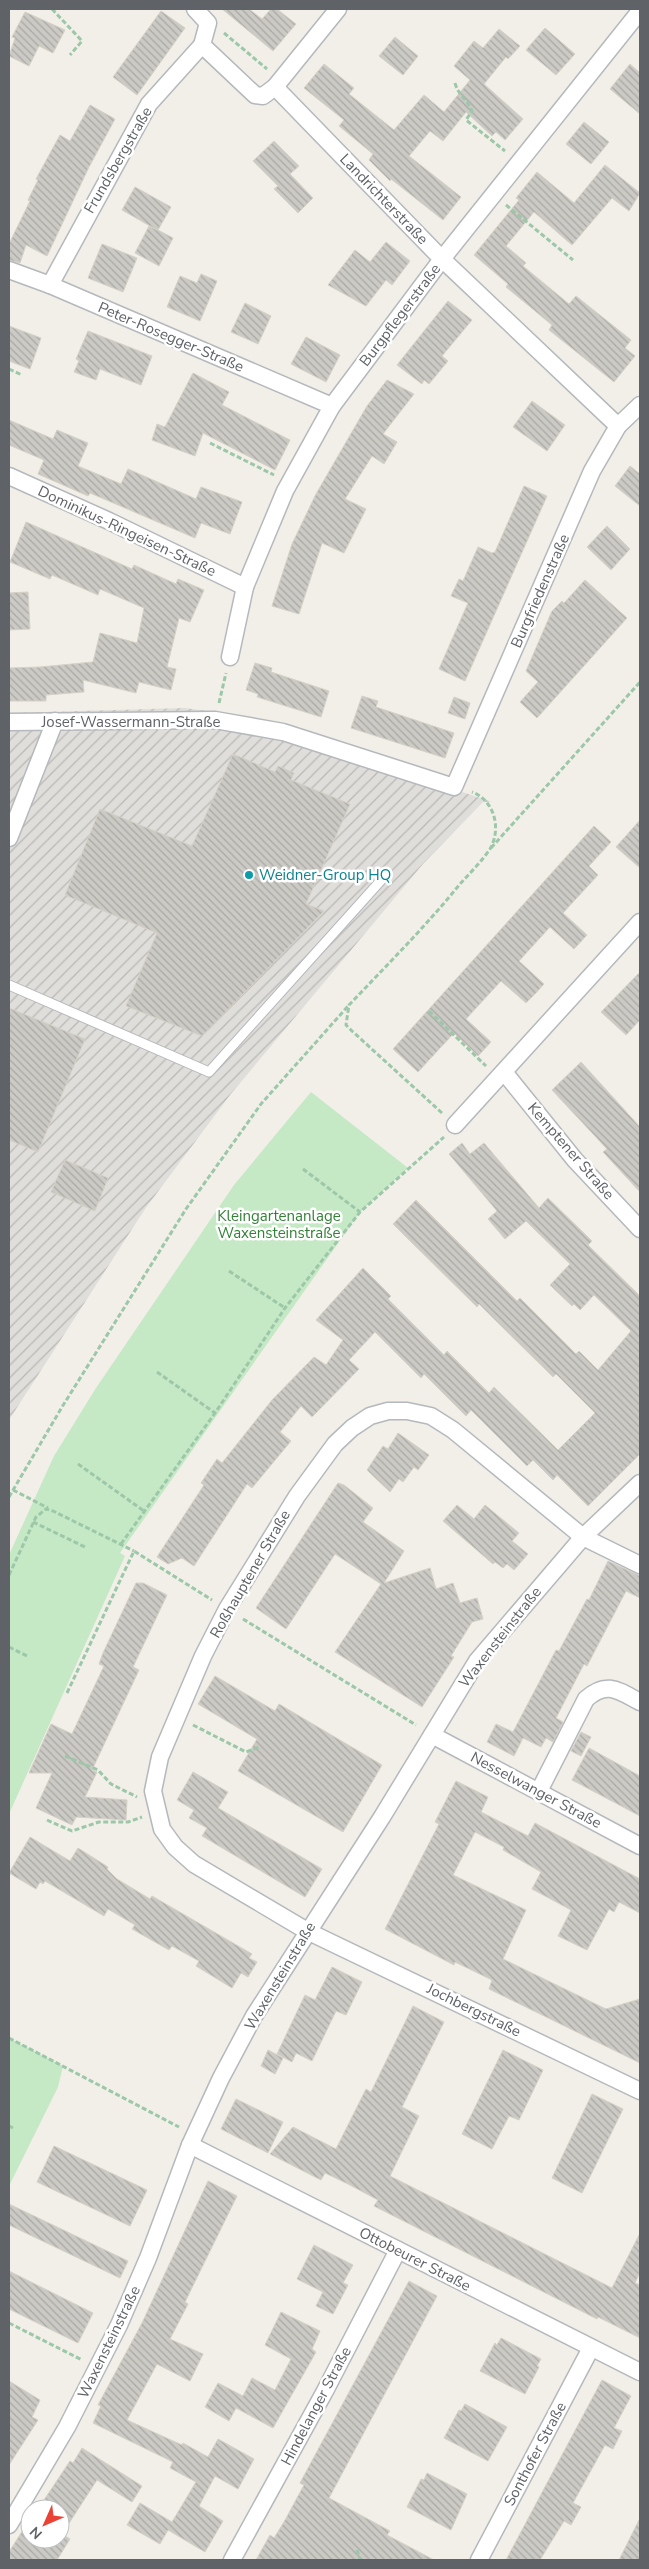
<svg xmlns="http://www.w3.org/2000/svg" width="649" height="2569" font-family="'Nunito Sans',sans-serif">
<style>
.industrial{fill:url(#industrial-furrows)}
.garden{fill:#c5e8c5}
.building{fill:url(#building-back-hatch);stroke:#d6d1c6}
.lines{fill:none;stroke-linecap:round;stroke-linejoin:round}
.service-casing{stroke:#b5b8bc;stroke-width:11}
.minor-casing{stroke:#b5b8bc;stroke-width:19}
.path{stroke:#9cc7a9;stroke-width:3;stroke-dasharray:5 2.5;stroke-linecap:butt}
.service{stroke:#fff;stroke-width:9}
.minor{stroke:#fff;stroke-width:16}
.culture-dot{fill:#0f9aa8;stroke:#fff;stroke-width:2}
.labels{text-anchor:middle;stroke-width:5;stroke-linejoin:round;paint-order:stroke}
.street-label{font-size:15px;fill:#5f6368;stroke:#fff}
.culture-label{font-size:15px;fill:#0d838f;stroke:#fff;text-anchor:start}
.park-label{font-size:15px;fill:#348238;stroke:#fff}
</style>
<defs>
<pattern id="industrial-furrows" width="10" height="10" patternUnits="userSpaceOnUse" patternTransform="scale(1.25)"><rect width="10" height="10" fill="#e0deda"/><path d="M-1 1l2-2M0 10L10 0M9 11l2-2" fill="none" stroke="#b9b8b5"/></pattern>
<pattern id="building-back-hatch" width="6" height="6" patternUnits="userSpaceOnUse" patternTransform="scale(1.25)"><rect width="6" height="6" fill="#cccac5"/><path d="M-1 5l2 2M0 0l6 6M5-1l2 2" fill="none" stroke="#a9a8a4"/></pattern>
</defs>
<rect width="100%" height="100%" fill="#f1efe8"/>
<path class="industrial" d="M184 708 233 714 492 802H483L423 864 230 1095 145 1209 9 1420V713Z"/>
<g class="garden">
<path d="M311 1092 408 1168 360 1212 120 1553 125 1556 9 1814V1555L54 1456 96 1388 234 1185Z"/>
<path d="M9 2038 63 2066 58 2087 9 2186Z"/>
</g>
<g class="building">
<path d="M222 9H249L262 19 271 9H277L296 24 273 51Z"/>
<path d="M161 11 185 28 137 95 113 77Z"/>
<path d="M25 12 65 30 53 53 39 46 29 66 9 56 15 38 12 37Z"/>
<path d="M545 28 575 54 556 75 526 50Z"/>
<path d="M499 29 520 46 508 59 506 57 484 84 523 119 505 140 496 132 492 136 466 112 443 141 430 131 409 156 461 197 443 220 391 179 390 181 369 160 373 154 339 126 344 120 304 88 324 64 354 88 349 94 394 130 424 95 444 112 470 80 454 66 474 41 483 48Z"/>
<path d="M395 37 418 56 403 75 379 56Z"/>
<path d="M630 64 640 73V114L610 89Z"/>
<path d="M90 105 115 119 89 167 47 256 26 245 20 263 9 260V244L30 201 28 200 38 180 36 179 60 135 70 141Z"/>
<path d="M584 122 609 142 591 164 566 144Z"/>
<path d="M274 141 299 166 290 174 313 198 298 213 274 189 278 186 253 161Z"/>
<path d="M605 165 640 193 629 211 612 198 572 245 534 212 506 246 526 263 523 266 569 304 576 296 631 340 625 348 635 356 614 382 549 330 552 325 506 287 508 284 474 255 519 200 516 198 537 172 574 203Z"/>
<path d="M135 187 171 207 158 230 173 238 159 266 135 253 149 226 157 230 122 210Z"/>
<path d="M386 242 410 261 392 285 386 280 366 306 328 285 355 250 370 262Z"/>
<path d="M102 244 137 258 123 292 88 278Z"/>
<path d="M201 274 217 281 200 321 167 307 180 276 197 283Z"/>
<path d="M448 301 472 320 442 356 448 361 429 384 424 380 422 384 397 365Z"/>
<path d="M245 303 271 316 258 344 231 332Z"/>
<path d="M9 326 41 338 30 369 9 361Z"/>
<path d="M88 331 152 356 141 385 100 369 96 380 74 372 79 361 76 359Z"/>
<path d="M306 337 340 355 326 382 291 364Z"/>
<path d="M193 373 229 392 222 405 290 440 275 470 203 433 195 456 152 440 157 424 165 427Z"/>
<path d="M387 380 414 394 383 434 397 442 384 464 372 456 345 499 366 509 344 553 322 543 299 614 272 606 292 544 316 494 367 406Z"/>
<path d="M532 401 565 425 547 451 513 427Z"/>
<path d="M9 420 53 439 57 430 88 443 78 466 121 484 128 469 196 499 201 487 242 502 230 534 201 523 195 538 90 493 88 496 38 474 44 460 9 445Z"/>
<path d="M630 466 640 474V506L615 486Z"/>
<path d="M524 486 547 496 465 681 439 669 468 603 451 596 459 579 463 581 478 547 492 553 495 552Z"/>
<path d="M26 522 132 569 134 565 176 584 178 579 204 590 190 622 179 618 167 667 176 669 171 690 139 682 136 693 83 680 84 692 46 695V701H9V668L40 667 93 662 100 633 137 643 144 608 100 589 98 595 52 575 50 579 10 562Z"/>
<path d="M607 526 630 549 611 570 587 547Z"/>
<path d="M585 580 627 618 537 718 520 702 538 682 526 671 552 611 562 601 564 603Z"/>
<path d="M28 592 30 629 9 630V593Z"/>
<path d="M255 663 272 668 271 672 329 691 321 717 257 697 258 694 246 690Z"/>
<path d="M362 696 378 701 376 707 454 733 445 758 351 728Z"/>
<path d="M454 697 470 703 465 719 448 713Z"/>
<path d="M233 754 275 772 278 766 294 773 291 780 350 804 306 904 324 911 202 1036 126 1006 157 933 65 895 100 809 192 846Z"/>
<path d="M640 820V868L616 847Z"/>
<path d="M594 826 611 842 589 866 598 875 563 913 587 935 574 949 550 927 519 961 544 984 535 994 526 1003 501 981 466 1019 491 1042 478 1056 454 1033 418 1072 393 1049Z"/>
<path d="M640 972V1020L626 1035 601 1012Z"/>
<path d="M9 1008 85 1039 38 1152 9 1140Z"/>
<path d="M581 1062 640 1127V1192L603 1152 607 1149 552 1090Z"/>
<path d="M462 1143 470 1154 484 1143 539 1208 548 1198 592 1241 588 1245 640 1296V1454L588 1506 557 1475 553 1480 533 1460 527 1466 471 1410 466 1416 424 1374 421 1378 375 1332 349 1360 359 1369 312 1417 301 1406 280 1432 291 1441 252 1488 247 1484 194 1566 182 1558 168 1564 157 1557 204 1485 201 1483 217 1459 222 1463 272 1400 314 1357 326 1365 343 1340 316 1320 363 1268 391 1296 388 1299 444 1355 447 1351 489 1393 494 1387 558 1450 595 1413 556 1374 553 1377 479 1304 477 1307 393 1224 416 1200 517 1301 520 1298 576 1354 579 1351 598 1370 631 1331 594 1295 580 1310 574 1304 572 1306 550 1285 570 1264 526 1221 505 1239 488 1219 497 1211 449 1154Z"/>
<path d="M65 1160 108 1178 95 1211 51 1192Z"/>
<path d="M398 1433 429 1455 418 1470 414 1467 403 1482 399 1479 390 1492 367 1470 383 1446 388 1449Z"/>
<path d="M338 1483 344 1485 373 1508 363 1522 404 1551 384 1583 430 1568 436 1589 453 1583 460 1603 477 1598 483 1619 472 1622 451 1656 454 1657 422 1707 335 1652 381 1584 335 1554 286 1629 256 1608Z"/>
<path d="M457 1505 474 1519 485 1505 519 1533 512 1541 528 1554 514 1570 507 1564 503 1568 495 1562 493 1564 443 1521Z"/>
<path d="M608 1561 640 1576V1598L626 1591 587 1666 584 1664 556 1718 563 1722 553 1742 546 1738 541 1747 523 1738 514 1756 487 1742 496 1724 513 1732 556 1650 559 1651 587 1599 589 1600Z"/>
<path d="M136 1583H143L167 1595 133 1667 139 1670 92 1770 97 1772 85 1797 127 1800 126 1820 76 1817 72 1825 36 1808 52 1773H29L51 1724 72 1734 104 1666 99 1664 103 1653Z"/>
<path d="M215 1676 275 1711 279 1704 382 1765 343 1832 238 1771 257 1739 198 1704Z"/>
<path d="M581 1732 591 1737 581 1756 571 1751Z"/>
<path d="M589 1748 640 1776V1816L572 1780Z"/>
<path d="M193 1772 228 1792 218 1808 322 1869 305 1897 202 1836 207 1828 189 1818 194 1810 177 1800Z"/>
<path d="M456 1781 488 1797 481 1812 528 1836 535 1823 640 1879V1913L619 1902 614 1912 609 1909 587 1950 558 1936 571 1910 532 1889 541 1872 503 1850 504 1847 475 1832 453 1875 526 1910 503 1959 606 2009 640 1999V2063L489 1989 492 1980 455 1962 454 1965 385 1929 439 1824 435 1822Z"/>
<path d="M30 1837 70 1861 78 1848 108 1867 107 1869 117 1879 150 1899 152 1896 252 1954 249 1958 257 1962 248 1977 241 1973 232 1988 196 1966 199 1961 172 1946 169 1950 132 1929 135 1925 108 1909 104 1916 45 1881 43 1884 40 1882 36 1889 9 1873Z"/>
<path d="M332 1967 362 1982 346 2015 336 2011 312 2061 296 2053 292 2062 277 2054 305 1995 315 2000Z"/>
<path d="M413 2006 444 2022 402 2107 419 2116 390 2176 612 2288 640 2233V2272L635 2283 640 2285V2338L598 2317 597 2319 374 2206 378 2200 348 2184 325 2173 321 2180 270 2154 293 2127 336 2149 366 2089 371 2092Z"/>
<path d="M268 2050 283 2058 275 2074 261 2066Z"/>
<path d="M503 2050 543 2070 519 2120 509 2116 492 2149 462 2134Z"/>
<path d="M592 2094 623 2109 582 2193 552 2178Z"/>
<path d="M236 2099 283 2122 268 2153 221 2129Z"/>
<path d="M54 2146 147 2190 130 2226 37 2182Z"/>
<path d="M208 2181 237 2196 185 2302 188 2304 170 2339 203 2354 190 2381 157 2364 127 2420 182 2445 183 2443 208 2457 218 2439 254 2459 238 2489 215 2476 199 2506 223 2521 205 2552 168 2530 160 2544 127 2525 140 2503 172 2522 196 2482 170 2468 173 2462 93 2423 101 2406 98 2405 142 2323Z"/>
<path d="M9 2204 128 2261 120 2278 9 2225Z"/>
<path d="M314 2245 353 2265 343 2283 348 2285 333 2314 316 2306 323 2292 297 2279Z"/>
<path d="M9 2271 93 2313 78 2343 9 2309Z"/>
<path d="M409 2281 437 2296 329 2498 390 2531 387 2535 434 2560H256L270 2535 274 2538 284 2522 304 2485 300 2483Z"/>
<path d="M281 2312 320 2331 312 2349 316 2352 273 2428 236 2408 229 2421 205 2407 218 2383 243 2396 252 2378 275 2390 291 2359 265 2345Z"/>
<path d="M501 2338 541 2359 537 2366 539 2367 525 2394 480 2371 495 2343 497 2345Z"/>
<path d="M602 2380 631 2396 614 2428 622 2431 613 2449 605 2445 573 2503 581 2507 571 2525 564 2521 540 2560H506Z"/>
<path d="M9 2381 40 2400 32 2417 38 2420 9 2465Z"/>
<path d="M465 2404 507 2427 488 2461 444 2438 459 2410 461 2411Z"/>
<path d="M82 2448 142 2486 132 2502 97 2480 62 2534 70 2539 57 2560H9V2552L30 2519V2539H60V2509H38L70 2461 73 2463Z"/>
<path d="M427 2473 467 2494 451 2530 407 2507 421 2479 424 2480Z"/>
<path d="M640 2518V2560H619Z"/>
</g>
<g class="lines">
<g class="service-casing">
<path id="service" d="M9 985 209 1072 384 877"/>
</g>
<g class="minor-casing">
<g id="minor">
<path d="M195 9 208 23 202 45 255 95 263 96 275 87 442 259 618 426"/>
<path d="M275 87 338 9"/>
<path d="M9 270 50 285 332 406"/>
<path d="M50 285 149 104 202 45"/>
<path d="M9 476 109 521 245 587"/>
<path d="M230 657 245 587 285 491 332 406 442 259 640 11"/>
<path d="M9 722 215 720 283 732 454 787 592 471 618 426 640 405"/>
<path d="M9 838 55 721"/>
<path d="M504 1072 575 1160 640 1229"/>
<path d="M455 1125 640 922"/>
<path d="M640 1565 583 1537 453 1430 431 1416 407 1411H388L370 1416 352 1428 335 1444 297 1496 227 1609 203 1656 160 1757 153 1791 162 1829 175 1847 194 1864 307 1931 640 2091"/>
<path d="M432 1735 640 1846"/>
<path d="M539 1791 586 1699C607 1680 619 1691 640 1702"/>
<path d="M190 2145 640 2372"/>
<path d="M9 2525 67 2427 119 2325 148 2258 190 2145 221 2078 254 2016 382 1817 477 1661 583 1537 640 1483"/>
<path d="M232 2560 325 2391 398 2250"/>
<path d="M479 2560 591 2348"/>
</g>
</g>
<g class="path">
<path d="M52 9 82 41 70 55"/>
<path d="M224 33 267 69"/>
<path d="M455 83C458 95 467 99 472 111L466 120 505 151"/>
<path d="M506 205 573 260"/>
<path d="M9 369 22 375"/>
<path d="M210 443 274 475"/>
<path d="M219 703 226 673"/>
<path d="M491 848 640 682"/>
<path d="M429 1011 486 1066"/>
<path d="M442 1113 352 1031 346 1025 349 1005C387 965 426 926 460 884 470 873 482 861 490 849 502 828 494 800 472 792"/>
<path d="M303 1169 360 1212"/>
<path d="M229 1271 285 1308"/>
<path d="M157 1372 215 1413"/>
<path d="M78 1464 144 1511"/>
<path d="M13 1490 48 1508"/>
<path d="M9 1497 62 1407 186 1209 261 1104 349 1005"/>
<path d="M33 1522 87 1548"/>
<path d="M121 1544 215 1413 285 1308 360 1212 444 1137"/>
<path d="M9 1575 36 1517 46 1509 53 1511 134 1551"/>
<path d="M243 1619 416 1725"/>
<path d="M9 1647 27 1656"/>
<path d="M67 1693 134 1551 212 1600"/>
<path d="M193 1725 246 1752 259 1747"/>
<path d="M65 1756 98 1770 111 1784 137 1797"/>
<path d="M47 1820 72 1831 99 1822H128L142 1817"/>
<path d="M9 2038 179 2127"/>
<path d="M9 2126 13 2128"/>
<path d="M9 2323 82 2360"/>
<path d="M357 2550 360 2560"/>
</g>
<use href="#service" class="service"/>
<use href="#minor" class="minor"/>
</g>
<circle class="culture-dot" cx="249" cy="875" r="5"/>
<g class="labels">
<g class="street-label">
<text transform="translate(118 160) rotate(-60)" y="5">Frundsbergstraße</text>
<text transform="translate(384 199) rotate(46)" y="5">Landrichterstraße</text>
<text transform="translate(400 315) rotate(-53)" y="5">Burgpflegerstraße</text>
<text transform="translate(171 337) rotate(23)" y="5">Peter-Rosegger-Straße</text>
<text transform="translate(127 531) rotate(25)" y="5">Dominikus-Ringeisen-Straße</text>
<text transform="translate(540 591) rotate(-66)" y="5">Burgfriedenstraße</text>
<text x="131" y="727">Josef-Wassermann-Straße</text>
<text transform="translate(571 1151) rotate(49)" y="5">Kemptener Straße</text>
<text transform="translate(250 1574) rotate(-60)" y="5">Roßhauptener Straße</text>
<text transform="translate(500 1637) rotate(-52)" y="5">Waxensteinstraße</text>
<text transform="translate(536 1790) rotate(28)" y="5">Nesselwanger Straße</text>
<text transform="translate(280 1976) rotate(-59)" y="5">Waxensteinstraße</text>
<text transform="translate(474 2010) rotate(26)" y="5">Jochbergstraße</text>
<text transform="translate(415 2259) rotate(27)" y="5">Ottobeurer Straße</text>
<text transform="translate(109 2342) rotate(-64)" y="5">Waxensteinstraße</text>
<text transform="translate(316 2406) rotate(-62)" y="5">Hindelanger Straße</text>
<text transform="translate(535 2454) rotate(-62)" y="5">Sonthofer Straße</text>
</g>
<g class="culture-label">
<text x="259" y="880">Weidner-Group HQ</text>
</g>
<g class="park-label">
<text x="279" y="1221">Kleingartenanlage<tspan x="279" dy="17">Waxensteinstraße</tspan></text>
</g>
</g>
<rect width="649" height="2569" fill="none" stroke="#5f6368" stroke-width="20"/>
<g transform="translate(45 2524) rotate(225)"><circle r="24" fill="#ffffff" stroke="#bfc1c3"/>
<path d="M0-4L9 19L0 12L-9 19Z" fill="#ea4335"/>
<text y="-8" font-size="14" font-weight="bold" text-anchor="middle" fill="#5f6368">N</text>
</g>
</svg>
